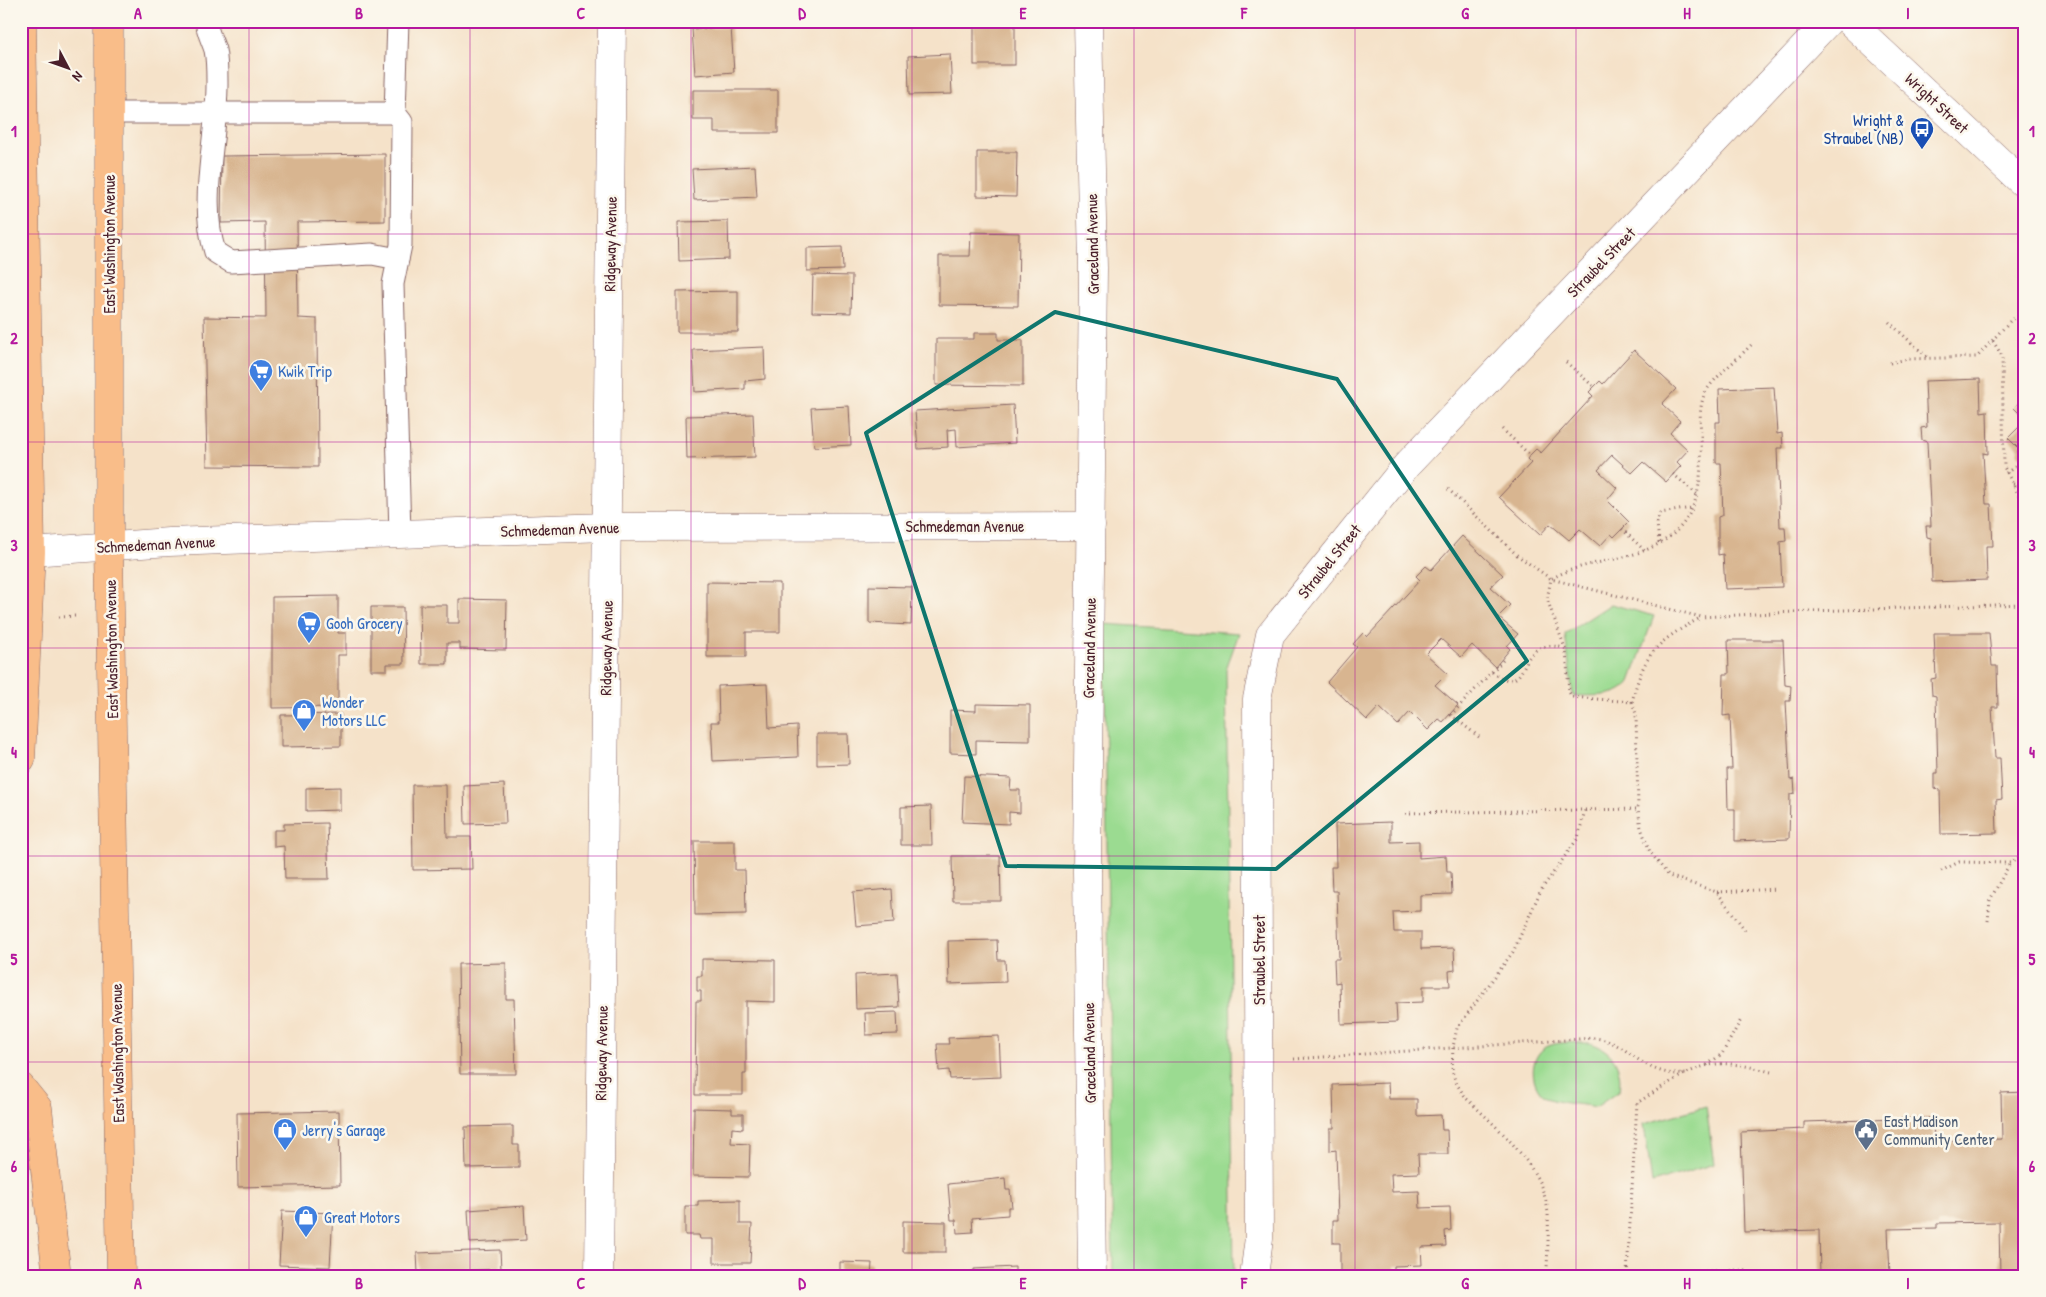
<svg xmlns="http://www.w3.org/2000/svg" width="2046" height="1297" font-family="'Patrick Hand',sans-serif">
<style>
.green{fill:#9bdb91;stroke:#727d5e}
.building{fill:#d8b590}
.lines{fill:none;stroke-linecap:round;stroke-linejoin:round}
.service-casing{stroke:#866362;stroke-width:23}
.minor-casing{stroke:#866362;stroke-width:29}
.tertiary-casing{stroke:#866362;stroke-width:29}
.primary-casing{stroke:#866362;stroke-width:29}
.path{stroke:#866362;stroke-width:3;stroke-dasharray:1 4;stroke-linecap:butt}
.service{stroke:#fff;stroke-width:21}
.minor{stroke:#fff;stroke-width:28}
.tertiary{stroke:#fff;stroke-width:28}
.primary{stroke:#f9bd89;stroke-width:28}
.marked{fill:none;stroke:#0f766e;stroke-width:4;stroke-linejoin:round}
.grid{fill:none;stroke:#b5179e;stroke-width:1;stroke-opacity:0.55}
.labels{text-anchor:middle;stroke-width:5;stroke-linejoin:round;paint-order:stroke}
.street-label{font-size:16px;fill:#4a1f2b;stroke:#fbf7ec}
.transit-label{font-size:16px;fill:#164399;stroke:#fbf7ec;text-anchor:end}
.shop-label{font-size:16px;fill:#366cbe;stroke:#fbf7ec;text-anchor:start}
.service-label{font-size:16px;fill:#4e5e75;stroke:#fbf7ec;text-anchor:start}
.neatline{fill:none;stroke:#b5179e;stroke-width:2}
.grid-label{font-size:16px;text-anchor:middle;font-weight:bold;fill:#b5179e}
</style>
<rect width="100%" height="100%" fill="#fbf7ec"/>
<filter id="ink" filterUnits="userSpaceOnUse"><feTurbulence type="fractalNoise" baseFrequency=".02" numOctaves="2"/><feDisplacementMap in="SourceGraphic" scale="10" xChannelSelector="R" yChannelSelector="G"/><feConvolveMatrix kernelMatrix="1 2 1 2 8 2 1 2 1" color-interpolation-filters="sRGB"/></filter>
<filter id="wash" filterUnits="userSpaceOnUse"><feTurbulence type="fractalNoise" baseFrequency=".0096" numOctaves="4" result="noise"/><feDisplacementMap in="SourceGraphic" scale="20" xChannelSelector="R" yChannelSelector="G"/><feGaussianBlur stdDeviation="1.12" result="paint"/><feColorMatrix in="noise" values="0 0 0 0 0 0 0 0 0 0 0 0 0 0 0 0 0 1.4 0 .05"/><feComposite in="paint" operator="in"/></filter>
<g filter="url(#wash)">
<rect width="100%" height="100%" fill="#f5e2c9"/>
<g class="green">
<path d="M1611 604 1654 616 1630 682C1617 699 1593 695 1573 696L1565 634Z"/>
<path d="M1104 624 1239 633 1226 669 1234 1276H1113Z"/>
<path d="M1590 1043C1613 1050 1623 1067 1619 1091L1596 1107C1582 1104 1563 1104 1550 1099 1528 1090 1527 1052 1551 1045 1562 1041 1578 1043 1590 1043Z"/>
<path d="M1706 1106 1714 1164 1652 1183 1644 1124Z"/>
</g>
<g id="blocks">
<g class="building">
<rect x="974" y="21" width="41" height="44"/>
<path d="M731 27 734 72 695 75 692 29Z"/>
<path d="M950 54 952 94 909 95 908 56Z"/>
<path d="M693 90H778V133H714V120H693Z"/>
<path d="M977 152H1017L1016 197 977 196Z"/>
<path d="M385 154V221L297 222 298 318 317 319 318 467 207 466 204 317 266 318 265 222 221 223 222 156Z"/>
<path d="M755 166 757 197 694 200 692 169Z"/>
<path d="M728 221 729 259 679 261 678 222Z"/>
<path d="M971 232 1019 233 1018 306 939 305V256H970Z"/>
<path d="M842 247 843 270 807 271V248Z"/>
<path d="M813 275 852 276 851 313 812 312Z"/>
<path d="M738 291V332H677V292Z"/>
<path d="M974 333H998V340H1023V386L936 385V339H974Z"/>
<path d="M764 347 765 379 745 381V389L695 392 693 350Z"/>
<path d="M1634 350 1676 389 1662 404 1680 421 1670 433 1688 450 1677 462 1681 466 1666 482 1643 462 1632 473 1612 455 1598 470 1617 488 1607 500 1629 522 1614 537 1611 534 1600 546 1580 529 1569 540 1550 524 1540 535 1499 497 1531 463 1527 459 1530 455 1536 449 1541 453 1593 396 1589 392 1600 381 1603 384Z"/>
<path d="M1980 379 1981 412 1987 411 1988 454 1983 453 1986 504H1991L1993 546H1986L1987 580 1932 582 1931 538 1927 537 1926 526H1931L1927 442 1922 440 1921 428 1927 427 1925 381Z"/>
<path d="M1774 387 1777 434 1782 433 1783 448H1777L1780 527H1785L1786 541 1780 542 1782 587 1725 589 1723 554 1718 555V517L1723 515 1721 463H1716V422H1720L1719 389Z"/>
<path d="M2025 396V419L2014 408Z"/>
<path d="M1013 405 1015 443 957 447 956 429 947 430 948 447 918 449 915 411Z"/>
<path d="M849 406 851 445 814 447 811 408Z"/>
<path d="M753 414 755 457 687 459 686 416Z"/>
<path d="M2025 421V460L2017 453 2019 449 2008 438Z"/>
<path d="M1462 536 1503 575 1490 587 1510 605 1498 617 1518 634 1507 646 1510 649 1495 667 1472 645 1461 657 1441 639 1426 654 1447 673 1435 685 1458 705 1443 722 1439 719 1428 730 1410 712 1398 725 1379 707 1367 720 1327 682 1357 647 1353 644 1363 633 1367 637 1420 580 1416 576 1426 566 1431 570Z"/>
<path d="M707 582 780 583V632H746V657H707Z"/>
<path d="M869 586 912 587 911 625 869 623Z"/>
<path d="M338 596V633H346V655H338V707L272 708V597Z"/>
<path d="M459 599 507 600 506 650 460 649V643H447V664H421L420 605H447V623H459Z"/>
<path d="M371 607H403L404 664H387V670H371Z"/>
<path d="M1934 633H1989L1992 666H1997L1998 707H1992L1995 758H2000L2002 799 1996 800 1997 833 1941 834 1940 789 1934 788V773H1938L1936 696 1932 695 1931 679 1936 678Z"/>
<path d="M1728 640H1783L1785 685 1791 686 1790 701H1786L1790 780 1794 779 1795 793 1790 794 1789 839 1735 841V809H1728L1727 769H1732L1730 715 1723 716 1724 674H1729Z"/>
<path d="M767 684 769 728 797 726 798 757 713 761 711 722H719L718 686Z"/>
<path d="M976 704 1030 705V741L976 740V754L950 753V710L976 711Z"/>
<path d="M341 714V746L281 747V715Z"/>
<path d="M817 734H848L849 764 817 765Z"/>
<path d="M964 776 1011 778 1010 790H1020V813L1009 812V824L962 822Z"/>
<path d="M504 784 506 823 465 824 464 786Z"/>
<path d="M412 785H446L447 837H471L472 869 413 870Z"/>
<path d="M340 787V810L306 811V788Z"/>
<path d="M931 806 932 845H901V807Z"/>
<path d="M1391 822V842L1419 841V858L1446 856 1447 872H1451L1452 894 1420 895V911L1393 912 1394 932H1421V949L1454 948 1455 970 1449 971 1450 986H1423V1002L1396 1003 1397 1022 1341 1024 1340 982 1335 983 1334 959H1339L1337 891H1332L1331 867H1336L1335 824Z"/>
<path d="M327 823 329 879H285L284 846 274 847V830H284V824Z"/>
<path d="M694 841H735V870H745L746 914 695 915Z"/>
<path d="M952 856H1000L1001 901H953Z"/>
<path d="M892 889 894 923 856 926 853 892Z"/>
<path d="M997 940 998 960H1005L1006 982 949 984 948 941Z"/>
<path d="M702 959 775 960V1002L746 1001V1074H743V1095H695L696 1001H701V991H697V976H702Z"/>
<path d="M506 963V999H514L516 1074H460L458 964Z"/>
<path d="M897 973 899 1007 856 1009 855 975Z"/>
<path d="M897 1012 898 1034 866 1035 865 1013Z"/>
<path d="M999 1036 1001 1077 950 1079 949 1070 939 1071 937 1044H949L948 1038Z"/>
<path d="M1388 1083 1389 1099H1417V1116L1441 1115 1442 1130H1447L1448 1154H1418L1419 1173 1391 1174 1392 1192 1419 1191 1420 1208 1450 1207 1451 1230 1445 1231 1446 1246 1421 1247 1422 1265 1394 1266V1276H1340V1243H1333V1220H1338L1336 1150 1330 1151V1128H1334L1333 1085Z"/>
<path d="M2025 1092V1276H2000L1999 1222 1937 1223V1228L1888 1229 1890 1276H1820L1819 1230 1744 1232 1741 1132 1804 1129V1122L1933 1118 1934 1141 2002 1139 2001 1093Z"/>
<path d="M694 1108 732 1109V1114H743V1129L732 1128 731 1143 750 1144 749 1177 693 1176Z"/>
<path d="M339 1111 340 1185 238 1187 237 1113Z"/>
<path d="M513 1126V1145H519V1167L466 1168 465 1127Z"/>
<path d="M1005 1178 1006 1190H1010L1012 1207H1008V1215L972 1218 973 1232 957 1233 956 1220H951L948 1184Z"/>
<path d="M740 1200V1224H752L750 1263H714V1239H700L699 1235H685V1206H698V1201Z"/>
<path d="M524 1206 526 1240 470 1243 468 1210Z"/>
<path d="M282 1211 333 1213 330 1267 279 1265Z"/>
<path d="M903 1221 946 1222V1252H903Z"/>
<path d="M500 1250 501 1269 418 1273 417 1253Z"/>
<path d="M840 1262 872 1263 871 1276H840Z"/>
<path d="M1015 1267V1276H974V1269Z"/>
</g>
</g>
</g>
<g filter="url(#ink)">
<use href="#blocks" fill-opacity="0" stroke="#866362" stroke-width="1"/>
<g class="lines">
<g class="service-casing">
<g id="service">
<path d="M206 21C207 32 212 40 215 50 217 60 217 72 217 81 218 137 198 198 215 252L231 262 372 254 398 259"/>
<path d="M110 113H395L402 122 401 245 393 284 400 534"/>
<path d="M395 113 398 21"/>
</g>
</g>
<g class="minor-casing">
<g id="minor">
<path d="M1088 21 1093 268 1087 871 1092 1276"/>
<path d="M31 552 169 542 607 527 1091 526"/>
<path d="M599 1276 612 21"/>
<path d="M1254 1276 1259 1238 1257 699 1270 635 1406 466 1829 21"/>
</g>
</g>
<g class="tertiary-casing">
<path id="tertiary" d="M1849 21 2025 185"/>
</g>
<g class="primary-casing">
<g id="primary">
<path d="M109 21V547L121 1276"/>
<path d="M21 760 31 552 22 21"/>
<path d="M21 1087 38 1108 57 1276"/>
</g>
</g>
<g class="path">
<path d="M1889 322 1928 358"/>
<path d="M1993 341 2002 356 2004 467 2025 507"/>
<path d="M1566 362 1594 387"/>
<path d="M1890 363 1907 359 1977 357 2011 320 2025 313"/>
<path d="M1502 429 1530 455"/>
<path d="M2006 473 2025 460"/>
<path d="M1673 474 1698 495"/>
<path d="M2013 484 2025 486"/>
<path d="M1448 489 1517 555 1551 579 1701 617 1811 611 2025 604"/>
<path d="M1622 529 1645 551"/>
<path d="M1659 543 1657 523 1660 513 1692 508"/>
<path d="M59 617 76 616"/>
<path d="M1492 672C1536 702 1510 634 1564 648"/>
<path d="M1632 702C1644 652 1657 642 1700 618"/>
<path d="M1479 737 1451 715 1504 659"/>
<path d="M1405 813 1638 809"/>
<path d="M1941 871 1959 862 2010 863 2025 855"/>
<path d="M1717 892 1776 889"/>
<path d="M1988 921 1990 900 2010 863"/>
<path d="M1745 930 1717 892 1669 876 1650 852 1641 828 1638 809 1636 714 1632 702 1572 697 1569 692 1566 651 1547 599 1551 579C1587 558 1628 564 1665 540 1702 516 1702 474 1701 434 1700 420 1699 407 1705 393 1711 380 1741 356 1752 344"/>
<path d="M1294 1059 1594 1038C1630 1041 1640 1077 1687 1074"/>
<path d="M1707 1065 1722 1054 1742 1018"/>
<path d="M1627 1274 1637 1103C1658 1090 1681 1073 1705 1066 1726 1060 1751 1067 1771 1072"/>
<path d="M1479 1276H1494"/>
<path d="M1547 1276C1547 1256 1549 1235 1548 1214 1544 1166 1498 1129 1466 1098L1456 1083 1452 1071 1453 1047 1457 1028 1513 952 1541 890 1578 838 1585 810"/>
<path d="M1575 1276 1744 1270 1753 1276"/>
</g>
<use href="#service" class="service"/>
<use href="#minor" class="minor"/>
<use href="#tertiary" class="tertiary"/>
<use href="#primary" class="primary"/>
</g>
</g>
<path class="marked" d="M1055 312 1337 379 1527 661 1276 869 1006 866 866 433Z"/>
<path class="grid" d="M249 21V1276M470 21V1276M691 21V1276M912 21V1276M1134 21V1276M1355 21V1276M1576 21V1276M1797 21V1276M21 234H2025M21 442H2025M21 648H2025M21 856H2025M21 1062H2025"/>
<defs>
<g id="bus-pin" transform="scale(1.25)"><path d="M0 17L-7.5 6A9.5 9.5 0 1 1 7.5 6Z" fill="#1a4fb4" stroke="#fbf7ec"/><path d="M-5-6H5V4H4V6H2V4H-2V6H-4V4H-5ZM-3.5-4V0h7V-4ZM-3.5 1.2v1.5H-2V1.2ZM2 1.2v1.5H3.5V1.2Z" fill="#fff"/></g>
<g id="supermarket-pin" transform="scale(1.25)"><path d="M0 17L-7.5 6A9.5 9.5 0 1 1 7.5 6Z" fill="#3f7fe0" stroke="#fbf7ec"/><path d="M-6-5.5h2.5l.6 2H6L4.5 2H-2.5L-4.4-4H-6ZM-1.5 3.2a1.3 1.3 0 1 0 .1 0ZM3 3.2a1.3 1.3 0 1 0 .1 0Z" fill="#fff"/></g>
<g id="shop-pin" transform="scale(1.25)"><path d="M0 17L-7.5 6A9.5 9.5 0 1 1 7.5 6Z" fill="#3f7fe0" stroke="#fbf7ec"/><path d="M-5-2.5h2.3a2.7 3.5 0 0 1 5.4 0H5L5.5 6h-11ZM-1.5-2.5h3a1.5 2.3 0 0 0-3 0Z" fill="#fff"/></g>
<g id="civic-pin" transform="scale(1.25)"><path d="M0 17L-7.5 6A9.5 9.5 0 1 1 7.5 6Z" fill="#5c6f8a" stroke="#fbf7ec"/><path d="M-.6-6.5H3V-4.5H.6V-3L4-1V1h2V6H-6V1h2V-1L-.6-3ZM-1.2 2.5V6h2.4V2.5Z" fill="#fff"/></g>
</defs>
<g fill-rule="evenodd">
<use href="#bus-pin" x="1922" y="129"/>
<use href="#supermarket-pin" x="261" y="371"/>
<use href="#supermarket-pin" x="309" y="623"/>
<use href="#shop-pin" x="304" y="711"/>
<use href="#shop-pin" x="285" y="1130"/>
<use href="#civic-pin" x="1866" y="1130"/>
<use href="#shop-pin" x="306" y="1217"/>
</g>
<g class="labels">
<g class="street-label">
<text transform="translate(1937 103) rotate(43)" y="6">Wright Street</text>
<text transform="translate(109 244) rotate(-90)" y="6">East Washington Avenue</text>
<text transform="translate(610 244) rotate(-89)" y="6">Ridgeway Avenue</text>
<text transform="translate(1092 244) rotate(-91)" y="6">Graceland Avenue</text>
<text transform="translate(1601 262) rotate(-46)" y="6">Straubel Street</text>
<text x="965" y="532">Schmedeman Avenue</text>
<text transform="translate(560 529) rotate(-2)" y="6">Schmedeman Avenue</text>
<text transform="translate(156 544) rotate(-3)" y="6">Schmedeman Avenue</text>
<text transform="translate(1329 561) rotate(-51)" y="6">Straubel Street</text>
<text transform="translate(606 648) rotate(-89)" y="6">Ridgeway Avenue</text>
<text transform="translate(1089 648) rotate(-89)" y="6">Graceland Avenue</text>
<text transform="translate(111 649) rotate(-91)" y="6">East Washington Avenue</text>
<text transform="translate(1259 960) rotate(-90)" y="6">Straubel Street</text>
<text transform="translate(117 1053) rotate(-91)" y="6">East Washington Avenue</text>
<text transform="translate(601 1053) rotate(-89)" y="6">Ridgeway Avenue</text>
<text transform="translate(1089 1053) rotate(-91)" y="6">Graceland Avenue</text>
</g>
<g class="transit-label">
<text x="1904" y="126">Wright &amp;<tspan x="1904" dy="18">Straubel (NB)</tspan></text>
</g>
<g class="shop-label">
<text x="278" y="377">Kwik Trip</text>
<text x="326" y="629">Gooh Grocery</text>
<text x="322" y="708">Wonder<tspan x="322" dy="18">Motors LLC</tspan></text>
<text x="302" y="1136">Jerry's Garage</text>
<text x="324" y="1223">Great Motors</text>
</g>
<g class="service-label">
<text x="1884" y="1127">East Madison<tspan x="1884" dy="18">Community Center</tspan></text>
</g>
</g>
<rect width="2046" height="1297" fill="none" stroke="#fbf7ec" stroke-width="55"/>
<g transform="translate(68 68) rotate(131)" stroke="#fbf7ec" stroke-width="4" paint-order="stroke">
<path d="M0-4L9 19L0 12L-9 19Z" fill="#4a1f2b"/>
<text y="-8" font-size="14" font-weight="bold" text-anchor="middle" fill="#4a1f2b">N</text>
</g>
<rect x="28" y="28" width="1990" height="1242" class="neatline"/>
<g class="grid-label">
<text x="138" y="19">A</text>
<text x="359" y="19">B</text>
<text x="581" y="19">C</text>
<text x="802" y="19">D</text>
<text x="1023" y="19">E</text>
<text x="1244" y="19">F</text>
<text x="1465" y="19">G</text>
<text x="1687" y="19">H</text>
<text x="1908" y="19">I</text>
<text x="14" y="137">1</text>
<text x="2032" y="137">1</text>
<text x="14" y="344">2</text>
<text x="2032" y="344">2</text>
<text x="14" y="551">3</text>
<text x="2032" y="551">3</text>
<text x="14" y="758">4</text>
<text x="2032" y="758">4</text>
<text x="14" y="965">5</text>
<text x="2032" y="965">5</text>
<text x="14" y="1172">6</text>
<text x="2032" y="1172">6</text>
<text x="138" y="1289">A</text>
<text x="359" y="1289">B</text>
<text x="581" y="1289">C</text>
<text x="802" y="1289">D</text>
<text x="1023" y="1289">E</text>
<text x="1244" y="1289">F</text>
<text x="1465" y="1289">G</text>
<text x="1687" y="1289">H</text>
<text x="1908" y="1289">I</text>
</g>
</svg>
